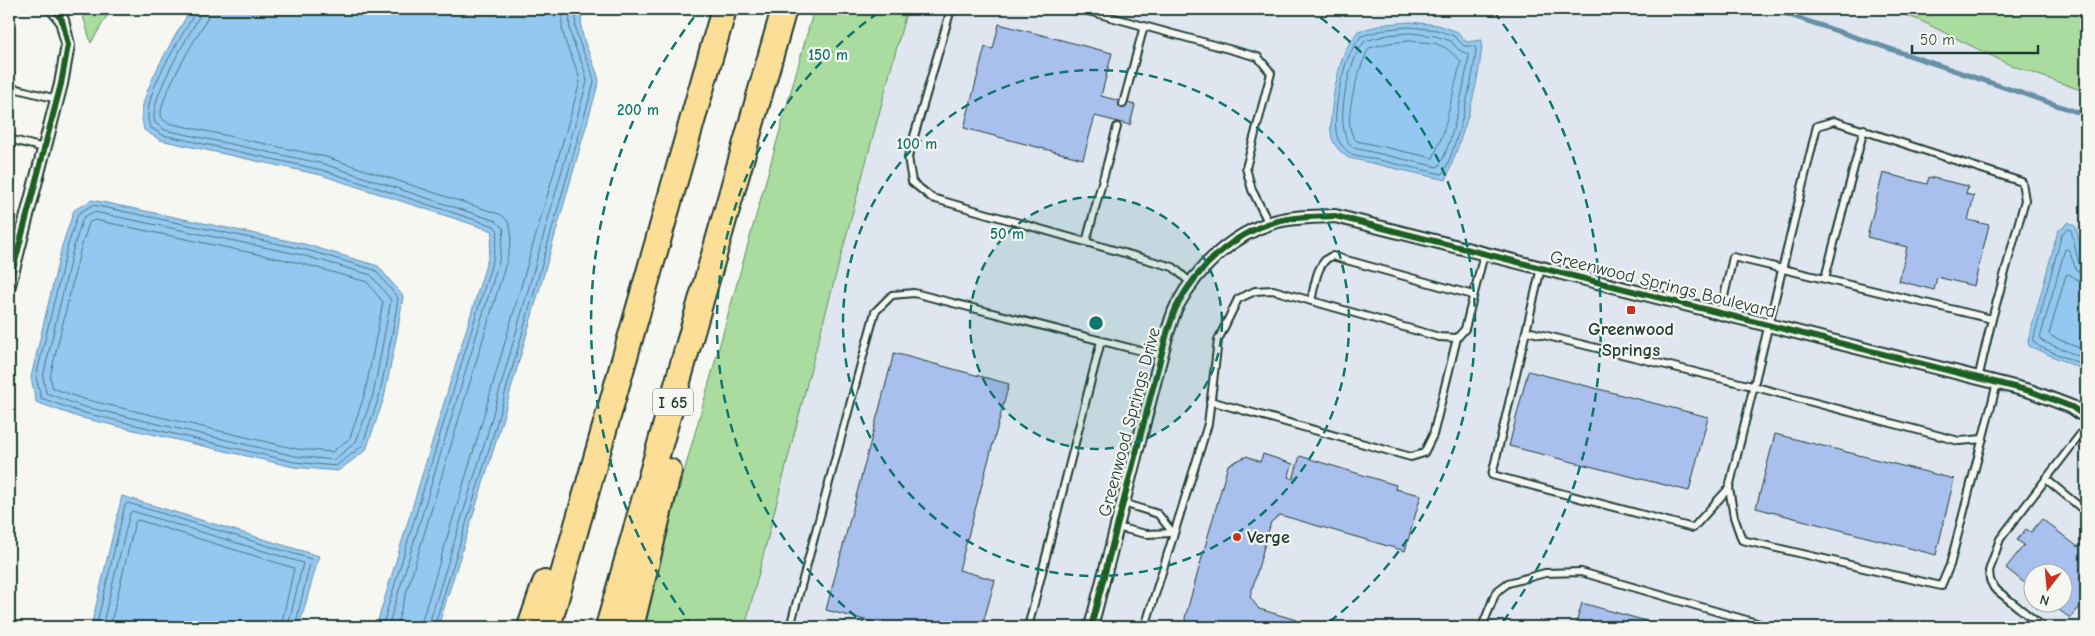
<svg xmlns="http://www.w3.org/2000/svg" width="2095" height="636" font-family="'Comic Neue',sans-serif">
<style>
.built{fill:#dfe6f0;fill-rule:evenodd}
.green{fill:#a9dc9e;stroke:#648c69}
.water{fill:#94c8f1;stroke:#6590a5}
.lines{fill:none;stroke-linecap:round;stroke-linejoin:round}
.shore{stroke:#4e7580;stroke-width:1}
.stream{stroke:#6590a5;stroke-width:5}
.building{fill:#a9bfed;stroke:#1f3d34}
.service-casing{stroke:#1f3d34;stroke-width:10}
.minor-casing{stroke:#1f3d34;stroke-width:16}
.motorway-casing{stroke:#1f3d34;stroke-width:28}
.service{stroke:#f6f6f2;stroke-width:6}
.minor{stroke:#f6f6f2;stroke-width:12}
.motorway{stroke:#fdde96;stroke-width:24}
.cycleway-casing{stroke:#f6f6f2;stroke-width:9}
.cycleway{stroke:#1b5e20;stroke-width:6}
.ring{fill:none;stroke:#0f766e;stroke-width:2.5;stroke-dasharray:9 6}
.poi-dot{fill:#c8321e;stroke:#f6f6f2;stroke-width:2}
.labels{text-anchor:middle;stroke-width:4.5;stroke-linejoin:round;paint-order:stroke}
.shield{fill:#f6f6f2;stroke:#60746d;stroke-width:1}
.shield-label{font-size:16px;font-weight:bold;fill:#1f3d34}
.street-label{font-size:18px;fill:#1f3d34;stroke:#f6f6f2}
.poi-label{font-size:18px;font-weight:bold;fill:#1f3d34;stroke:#f6f6f2}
.centre{fill:#0f766e;stroke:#f6f6f2;stroke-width:2.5}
.ring-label{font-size:15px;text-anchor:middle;font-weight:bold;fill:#0f766e;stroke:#f6f6f2;stroke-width:4.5;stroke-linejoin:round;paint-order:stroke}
</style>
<rect width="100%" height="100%" fill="#f6f6f2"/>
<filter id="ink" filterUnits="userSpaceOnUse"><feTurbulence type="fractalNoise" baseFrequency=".02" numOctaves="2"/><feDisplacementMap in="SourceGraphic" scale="10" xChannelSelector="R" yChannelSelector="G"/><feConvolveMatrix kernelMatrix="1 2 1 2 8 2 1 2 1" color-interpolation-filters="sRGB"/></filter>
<g filter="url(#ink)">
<path class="built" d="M834 9H2086V627H667ZM2032 574H2062V604H2032Z"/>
<g class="green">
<path d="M81 9H111L91 43Z"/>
<path d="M814 9H907L811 368 745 627H645L668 529Z"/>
<path d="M1887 9H2086V92L2008 64 1919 20Z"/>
</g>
<g class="water">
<path d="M191 9H584C574 34 594 57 599 81L495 445 438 627H376L488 258 493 231 321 175 160 140 144 130C143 125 142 119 142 114 141 91 178 31 191 9Z"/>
<path d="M1411 22 1438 25 1458 32 1466 42 1482 40C1480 88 1462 136 1446 180L1349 158C1341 153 1335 147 1332 138 1327 120 1337 72 1344 54 1347 46 1353 38 1358 31L1386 24Z"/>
<path d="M92 200 304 244 378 266 403 296 398 329 384 398 366 450 338 471 294 467 78 417 36 402 31 377 62 246 74 210Z"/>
<path d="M2069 222 2076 227 2086 271V371L2029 346 2028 341 2058 231Z"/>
<path d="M122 496 319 556 299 627H91Z"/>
</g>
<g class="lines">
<g class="shore">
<path d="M195 9C194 17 187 26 183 33 170 57 140 100 150 127L163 135 322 170 494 226 498 231 493 259 382 627"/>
<path d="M201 9 200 15C188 37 147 101 155 123L165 130 324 164 496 221 504 229 499 261 388 627"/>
<path d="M208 9 207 19C196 38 160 96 161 114 161 119 164 120 168 123L326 157 499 214C518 223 510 246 506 263L396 627"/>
<path d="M1410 27 1437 30 1454 36 1464 46H1474L1476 48C1476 69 1454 160 1442 174L1351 154C1345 149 1339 144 1337 136 1332 118 1341 73 1349 56 1352 49 1357 42 1361 36L1387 29Z"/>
<path d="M1410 33 1435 36 1451 41 1459 50 1469 55C1466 77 1451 152 1438 167L1354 148C1333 134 1346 79 1355 58 1357 52 1361 47 1365 41L1388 35Z"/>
<path d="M1410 41 1434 43 1446 48 1461 61 1443 134 1433 158 1357 141C1338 128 1360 65 1369 48L1389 43Z"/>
<path d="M93 205 303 249 375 270 398 298 393 329 379 397 362 446 336 466 294 462 80 412 41 398 36 377 67 248 78 214Z"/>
<path d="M94 212 302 255 371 275 391 300 373 395 356 442 334 460 295 456 81 406 46 393 43 377 73 249 83 218Z"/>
<path d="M95 220 300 263 367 282 383 302 365 393 350 438 332 452 297 449 83 399 53 388 50 377 80 251 89 223Z"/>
<path d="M2086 268 2079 264 2071 230 2067 229 2062 234 2033 341 2040 347 2086 366"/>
<path d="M2086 274 2076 270 2069 250 2065 249 2040 338 2042 341 2086 359"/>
<path d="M2086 281 2078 280 2069 274 2066 275 2049 334 2051 336 2086 351"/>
<path d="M96 627 125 505 128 503 311 559 295 627"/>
<path d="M102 627 130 513 132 511 303 563 288 627"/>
<path d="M110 627 135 522 138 520 294 568 281 627"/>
<path d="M420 627 477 439 580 82C576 57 555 36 564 9"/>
<path d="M428 627 485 442 587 82C584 57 562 35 572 9"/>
<path d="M434 627 491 443 594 82C590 57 568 35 578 9"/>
</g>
<path class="stream" d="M1772 9 2086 115"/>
</g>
<g class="building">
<path d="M999 24 1112 53 1101 96 1135 105 1130 125 1095 116 1083 159 964 128 985 47 993 49Z"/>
<path d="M1883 173 1927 184 1929 177 1968 186 1966 194 1974 196 1968 220 1989 225 1974 286 1937 277 1934 290 1899 281 1907 247 1867 237Z"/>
<path d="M894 353 1009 384 959 570 995 580 982 627H892L826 610Z"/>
<path d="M1528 371 1708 417 1689 491 1509 446Z"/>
<path d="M1775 434 1954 479 1936 555 1756 508Z"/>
<path d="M1263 454 1293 464 1288 477 1293 479 1300 456 1396 485 1395 489 1421 495 1405 551 1280 515 1271 522 1250 597 1259 609 1320 627H1186L1185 618 1228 465 1247 456 1260 462Z"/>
<path d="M2042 519 2078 547 2081 544 2086 548V600L2070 618 2051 604H2062V574H2032V589L2006 568 2024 545 2017 540 2026 529 2031 532Z"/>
<path d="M1582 603 1668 627H1575Z"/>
</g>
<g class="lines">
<g class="service-casing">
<g id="service">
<path d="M951 9 908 157 912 182 932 198 1173 267 1191 283"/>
<path d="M1081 9 1258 57 1271 73 1246 168 1252 190 1269 224"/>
<path d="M9 87 57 99"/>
<path d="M1123 104 1144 26"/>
<path d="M9 139 44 148"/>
<path d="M1086 242 1117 127"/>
<path d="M1541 268 1492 475 1693 528 1729 488"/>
<path d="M1825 278 1864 129"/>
<path d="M1311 301C1315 286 1316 262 1332 256L1473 295"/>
<path d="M1720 314 1733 257 1992 319 1978 379"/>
<path d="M1992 319 2025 200 2022 182 1834 121 1817 126 1729 488 1734 517 1742 540 1941 586 1950 565 1997 383"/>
<path d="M1527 331 1752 386 1959 441 1983 439"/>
<path d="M1210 401 1411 457 1424 453 1433 435 1457 338"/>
<path d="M2046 479 2086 512"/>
<path d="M1123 503 1158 514 1173 533"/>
<path d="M1116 527 1146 534 1173 533"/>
<path d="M790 627 875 312 892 295 914 293 1161 356"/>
<path d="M1028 627 1101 341"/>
<path d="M1145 627 1208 424 1218 340 1238 299 1255 291 1273 290 1439 337 1457 338 1465 329 1484 254"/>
<path d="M1482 627 1496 592 1508 583 1545 573 1581 572 1770 627"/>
<path d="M2043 627 1994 588 1990 580 1989 571 2000 539 2086 427"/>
</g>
</g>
<g class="minor-casing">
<g id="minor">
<path d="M9 285 61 84 68 45 62 20 53 9"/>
<path d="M1091 627 1167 333C1171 323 1173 312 1178 304 1198 267 1233 234 1274 222 1294 216 1315 217 1335 216L2030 391 2072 407 2086 417"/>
</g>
</g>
<g class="motorway-casing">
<g id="motorway">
<path d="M530 627 545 583"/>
<path d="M548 627 724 9"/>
<path d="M608 627 784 9"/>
<path d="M631 627 669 471"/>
</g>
</g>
<use href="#service" class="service"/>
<use href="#minor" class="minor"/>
<use href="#motorway" class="motorway"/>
<g class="cycleway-casing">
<g id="cycleway">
<path d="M9 285 61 84 68 45 62 20 53 9"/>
<path d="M1091 627 1167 333C1171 323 1173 312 1178 304 1198 267 1233 234 1274 222 1294 216 1315 217 1335 216L2030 391 2072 407 2086 417"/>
</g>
</g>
<use href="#cycleway" class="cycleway"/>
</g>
</g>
<circle cx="1096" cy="323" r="126" fill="#0f766e" fill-opacity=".12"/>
<g class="ring">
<circle cx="1096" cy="323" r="126"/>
<circle cx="1096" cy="323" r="253"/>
<path d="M868 626A379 379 0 0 1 884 9M1308 9A379 379 0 0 1 1324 626"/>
<path d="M693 627A505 505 0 0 1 698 12M1494 12A505 505 0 0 1 1499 627"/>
</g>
<g class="poi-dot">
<rect x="1626" y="305" width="10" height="10" rx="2.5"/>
<circle cx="1237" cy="537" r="5"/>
</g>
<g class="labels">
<rect class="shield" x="653" y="388.5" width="40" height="27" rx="4"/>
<g class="shield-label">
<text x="673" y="408">I 65</text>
</g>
<g class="street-label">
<text transform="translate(1663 284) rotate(14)" y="6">Greenwood Springs Boulevard</text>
<text transform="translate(1129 422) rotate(-75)" y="6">Greenwood Springs Drive</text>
</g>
<g class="poi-label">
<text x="1631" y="335">Greenwood<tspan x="1631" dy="21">Springs</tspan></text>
<text x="1247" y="543" text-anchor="start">Verge</text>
</g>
</g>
<circle cx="1096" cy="323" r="8" class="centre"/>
<g class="ring-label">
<text x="828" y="60">150 m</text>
<text x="638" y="115">200 m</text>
<text x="917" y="149">100 m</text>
<text x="1007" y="239">50 m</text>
</g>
<rect width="2095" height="636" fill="none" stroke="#f6f6f2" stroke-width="30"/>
<rect x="15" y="15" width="2065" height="606" fill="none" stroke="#1f3d34" stroke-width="2" filter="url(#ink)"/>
<g transform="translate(2048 588) rotate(196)"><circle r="24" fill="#f6f6f2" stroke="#a0aca6"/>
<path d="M0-4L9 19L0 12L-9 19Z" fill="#c8321e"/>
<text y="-8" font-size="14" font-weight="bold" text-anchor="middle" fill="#1f3d34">N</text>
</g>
<path d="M1912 45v8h126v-8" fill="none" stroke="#1f3d34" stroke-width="2.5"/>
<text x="1920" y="45" font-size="15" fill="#1f3d34" stroke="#f6f6f2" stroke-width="4" paint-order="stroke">50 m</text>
</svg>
